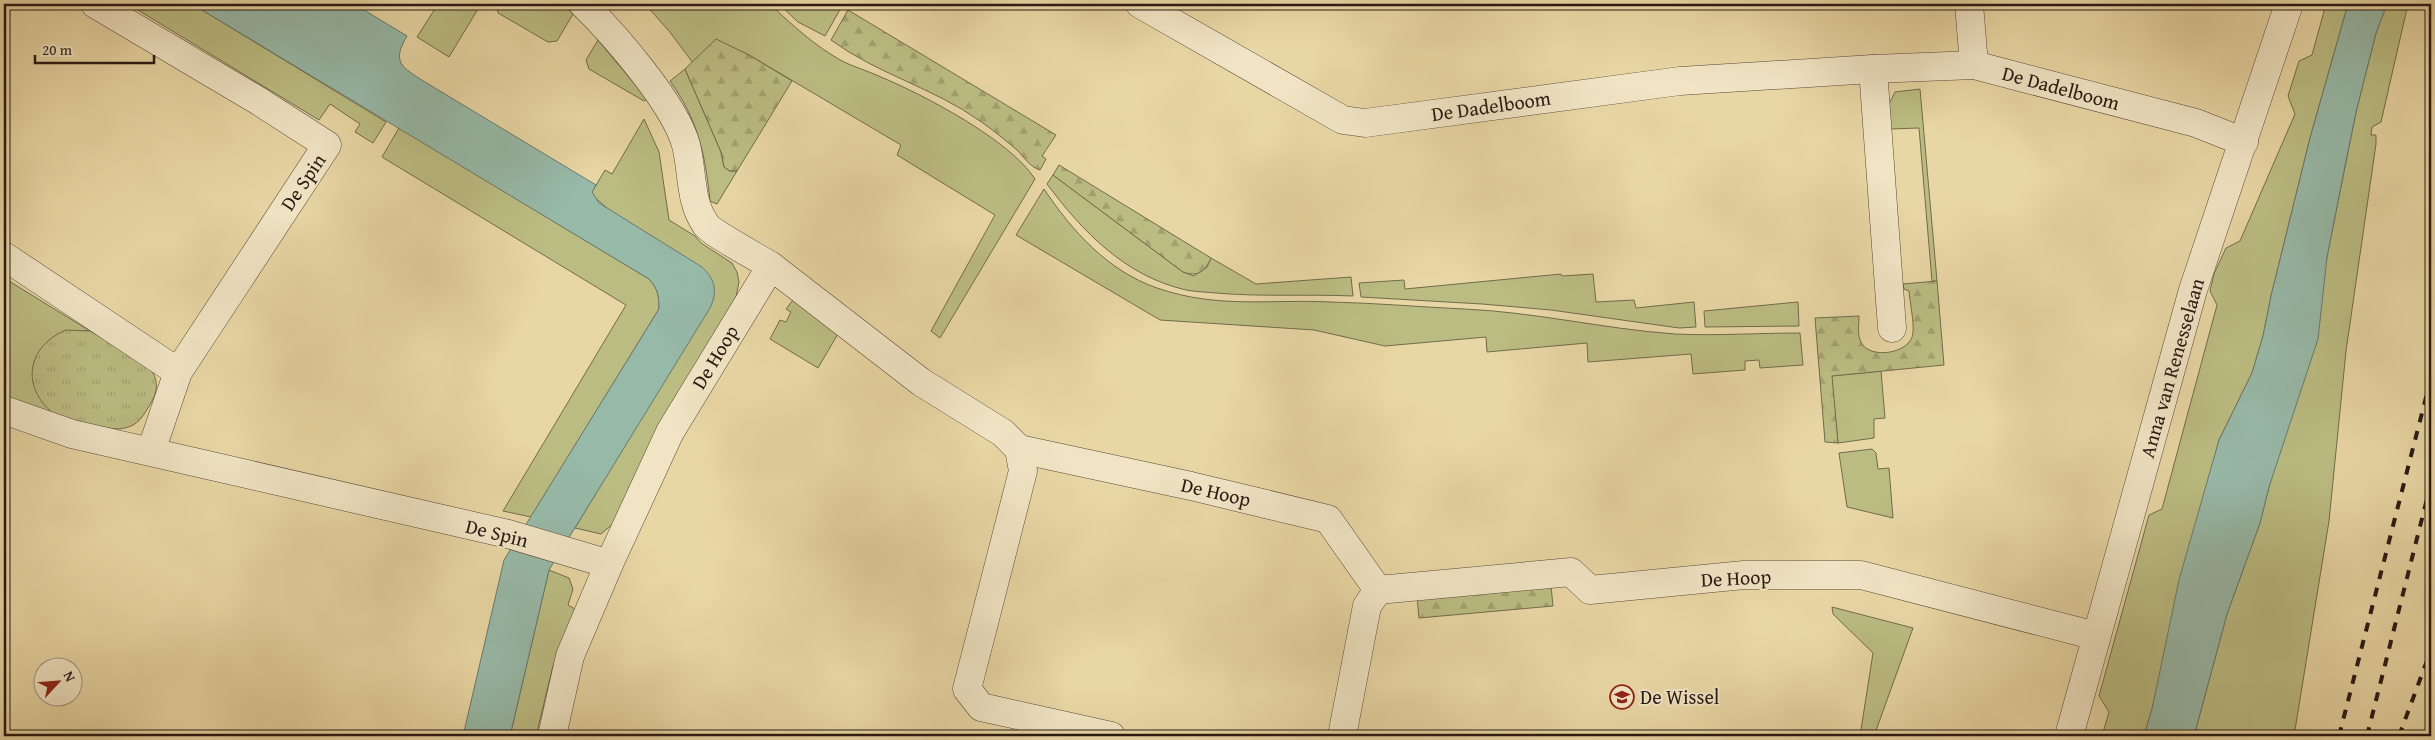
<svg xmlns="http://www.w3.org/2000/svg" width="2435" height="740" font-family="'Gentium Book Plus',serif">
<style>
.grass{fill:#bbbc82;stroke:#726b4b}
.forest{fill:url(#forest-firs);stroke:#726b4b}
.park{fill:url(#park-tufts);stroke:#726b4b}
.water{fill:#97b9a8;stroke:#6b796d}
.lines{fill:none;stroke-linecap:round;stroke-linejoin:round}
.minor-casing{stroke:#594938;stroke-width:29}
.minor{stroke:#f0e4c4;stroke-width:28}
.rail{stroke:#291a14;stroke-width:4;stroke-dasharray:9 9;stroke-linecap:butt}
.labels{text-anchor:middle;stroke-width:4;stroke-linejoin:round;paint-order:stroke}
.street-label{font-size:20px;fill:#291a14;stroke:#f0e4c4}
.poi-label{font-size:20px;fill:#291a14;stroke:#f0e4c4;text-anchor:start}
</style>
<defs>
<pattern id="forest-firs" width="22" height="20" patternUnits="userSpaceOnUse" patternTransform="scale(1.25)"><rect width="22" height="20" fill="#bbbc82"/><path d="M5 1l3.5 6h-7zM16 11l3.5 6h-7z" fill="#a1a16f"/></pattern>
<pattern id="park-tufts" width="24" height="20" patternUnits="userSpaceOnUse" patternTransform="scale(1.25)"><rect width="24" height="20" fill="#bbbc82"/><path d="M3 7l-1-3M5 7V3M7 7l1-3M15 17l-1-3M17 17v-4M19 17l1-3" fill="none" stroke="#a1a16f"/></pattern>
</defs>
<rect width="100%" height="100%" fill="#e8d6a4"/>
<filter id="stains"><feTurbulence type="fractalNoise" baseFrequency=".004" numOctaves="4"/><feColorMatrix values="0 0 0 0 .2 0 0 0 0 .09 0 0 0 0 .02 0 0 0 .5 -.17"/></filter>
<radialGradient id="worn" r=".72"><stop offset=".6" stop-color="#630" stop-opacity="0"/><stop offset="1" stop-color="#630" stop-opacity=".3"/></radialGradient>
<g class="grass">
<path d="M128 4H192L386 122 373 143 355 132 360 124 330 104 319 120Z"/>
<path d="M438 4H481L449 57 417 37Z"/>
<path d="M496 4H563L573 14 557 41 548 42 498 13Z"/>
<path d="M645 4H770C792 25 815 46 842 61 854 67 868 71 881 77 924 95 1010 140 1035 179L940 338 931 331 995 215 897 155 901 145 749 55 716 40 693 63 669 31Z"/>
<path d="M779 4H840V6H842L825 36 798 22Z"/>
<path d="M2326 4H2348L2310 138 2271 296 2263 336 2252 373 2219 440 2152 709 2144 736H2102L2109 712 2099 696 2149 515 2162 509 2217 305 2210 291 2214 274 2226 248 2240 241 2295 114 2288 96 2299 61 2312 55Z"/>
<path d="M2387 4H2408L2381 122 2372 127 2371 135H2376V144L2346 351 2329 521 2294 736H2194L2227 614 2260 523 2327 257 2356 112 2376 33Z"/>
<path d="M598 40 647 99 644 101 589 69 586 60Z"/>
<path d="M685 69 721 152 724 167 730 171H737L717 204 710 201C705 153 698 120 670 81Z"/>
<path d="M1920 89 1937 281H1932L1919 128 1890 129 1889 104 1895 92Z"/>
<path d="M644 119 659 152 669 220 695 236 701 243 732 263 737 272 739 282 736 297 681 388 614 523 601 534 575 528 714 298 594 197 592 192 605 170 612 174Z"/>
<path d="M399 128 649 279C658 289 659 296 659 309L531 517 503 511 626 305 382 157Z"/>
<path d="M1053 175 1183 272 1194 276 1207 267 1211 258 1256 284 1351 277 1353 296C1307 294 1262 297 1216 293 1207 292 1196 292 1186 290 1125 276 1083 232 1047 184Z"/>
<path d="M1044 189C1072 231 1108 271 1157 288 1218 309 1269 299 1331 302 1376 303 1420 307 1464 309 1535 312 1604 329 1675 334 1716 336 1758 333 1800 333L1803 365 1760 368 1759 360 1745 361V370L1693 374 1691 354 1588 362 1587 343 1487 352 1486 337 1385 346 1314 330 1160 320 1016 235Z"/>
<path d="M1561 274 1562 276 1593 274 1596 302 1634 300 1636 308 1694 302 1696 327 1679 328 1551 310 1482 304 1361 297 1359 283 1404 280 1405 289Z"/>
<path d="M4 278 90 331C69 330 55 331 41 349L55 416 4 400Z"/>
<path d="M793 300 842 327 818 368 770 339 780 320 786 322 791 312 786 309Z"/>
<path d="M1798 302 1799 326 1705 327 1704 311Z"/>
<path d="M1881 371 1885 418 1874 419V438L1838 443 1831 376Z"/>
<path d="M1872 449 1876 453 1878 469 1889 468 1893 518 1847 507 1839 453Z"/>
<path d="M549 570 569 578 573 589 568 605 575 609 553 666 536 736H510Z"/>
<path d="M1832 607 1913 628 1874 736H1860L1873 653 1833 614Z"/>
</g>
<g class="forest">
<path d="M848 10 1056 135 1042 156 1046 159 1040 170C1030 167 1024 157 1017 150 1005 140 993 130 980 121 934 88 877 74 831 40Z"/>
<path d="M716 39 749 55 792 81 737 171H730L724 167 721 152 685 69Z"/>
<path d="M1059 165 1211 258C1205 272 1198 277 1183 272L1053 175Z"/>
<path d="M1937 281 1944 365 1832 376 1838 443 1825 442 1815 318 1859 316C1859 324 1857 335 1861 342 1869 360 1911 354 1913 333 1914 320 1910 304 1909 291L1904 289 1903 284Z"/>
<path d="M1551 586 1553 606 1419 618 1417 597Z"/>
</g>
<path class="park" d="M66 330 90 331 148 365C158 378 159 389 151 403 145 412 141 422 131 426 127 428 120 429 116 429 109 429 58 418 54 414 20 387 27 346 66 330Z"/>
<g class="water">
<path d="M192 4H354L407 36C391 63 402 67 425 82L596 185 592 192 599 203 702 267C715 279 718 291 710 308L549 570 510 736H463L504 560 659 309C659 296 658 289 649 279Z"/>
<path d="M2348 4H2387L2376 33 2356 112 2344 171 2327 257 2318 339 2269 487 2260 523 2227 614 2194 736H2144L2152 709 2179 580 2219 440 2252 373 2263 336 2271 296 2310 138Z"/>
</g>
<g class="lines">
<g class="minor-casing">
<g id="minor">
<path d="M95 4 257 100 327 145 178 372 151 451"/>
<path d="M583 4C613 33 675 104 686 145 693 172 689 201 706 225 712 233 760 259 771 266"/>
<path d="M1140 4 1343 120 1365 123 1680 81 1873 69 1974 65 2196 123 2244 142"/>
<path d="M1969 4 1974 65"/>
<path d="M1873 69 1892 328"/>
<path d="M4 256 178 372"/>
<path d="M4 410 72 434 508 534 609 564"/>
<path d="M1019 449 1023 471 967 689 981 707 1111 736"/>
<path d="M1378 590 1571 572 1590 590 1744 575H1861L2096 636"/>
<path d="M552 736 570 656 609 564 670 432 771 266 921 382 1003 433 1019 449 1191 486 1328 519 1378 590"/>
<path d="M1342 736 1367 606 1378 590"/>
<path d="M2069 736 2193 290 2289 4"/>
</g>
</g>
<use href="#minor" class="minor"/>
<g class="rail">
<path d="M2339 736 2431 378"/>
<path d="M2367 736 2431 483"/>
<path d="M2399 736 2431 650"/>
</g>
</g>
<defs>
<g id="school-ring" transform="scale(1.25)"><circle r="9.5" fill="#f0e4c4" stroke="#8f2418" stroke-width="1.5"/><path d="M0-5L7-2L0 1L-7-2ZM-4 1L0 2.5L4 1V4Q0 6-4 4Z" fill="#8f2418"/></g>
</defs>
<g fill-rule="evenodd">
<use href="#school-ring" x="1622" y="697"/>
</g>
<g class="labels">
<g class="street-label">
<text transform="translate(2061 88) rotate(15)" y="7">De Dadelboom</text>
<text transform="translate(1491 106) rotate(-8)" y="7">De Dadelboom</text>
<text transform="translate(303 182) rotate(-56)" y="7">De Spin</text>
<text transform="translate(715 357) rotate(-59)" y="7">De Hoop</text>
<text transform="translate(2172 368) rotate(-74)" y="7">Anna van Renesselaan</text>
<text transform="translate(1216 492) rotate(13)" y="7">De Hoop</text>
<text transform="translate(497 533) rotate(14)" y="7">De Spin</text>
<text transform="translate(1736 578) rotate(-3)" y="7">De Hoop</text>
</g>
<g class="poi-label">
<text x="1640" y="704">De Wissel</text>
</g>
</g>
<rect width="2435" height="740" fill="none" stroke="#e8d6a4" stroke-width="20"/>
<rect x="5" y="5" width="2425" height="730" fill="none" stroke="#291a14" stroke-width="2.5"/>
<rect x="10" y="10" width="2415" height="720" fill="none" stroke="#291a14"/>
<g transform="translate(58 682) rotate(64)"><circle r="24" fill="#f0e4c4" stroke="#a0937e"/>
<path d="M0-4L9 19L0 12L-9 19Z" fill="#8f2418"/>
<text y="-8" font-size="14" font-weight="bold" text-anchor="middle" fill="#291a14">N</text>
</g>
<path d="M35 55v8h119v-8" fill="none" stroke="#291a14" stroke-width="2.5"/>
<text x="42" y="55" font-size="15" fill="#291a14" stroke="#f0e4c4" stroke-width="4" paint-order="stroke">20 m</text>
<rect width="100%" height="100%" filter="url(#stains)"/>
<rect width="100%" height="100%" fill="url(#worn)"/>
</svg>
